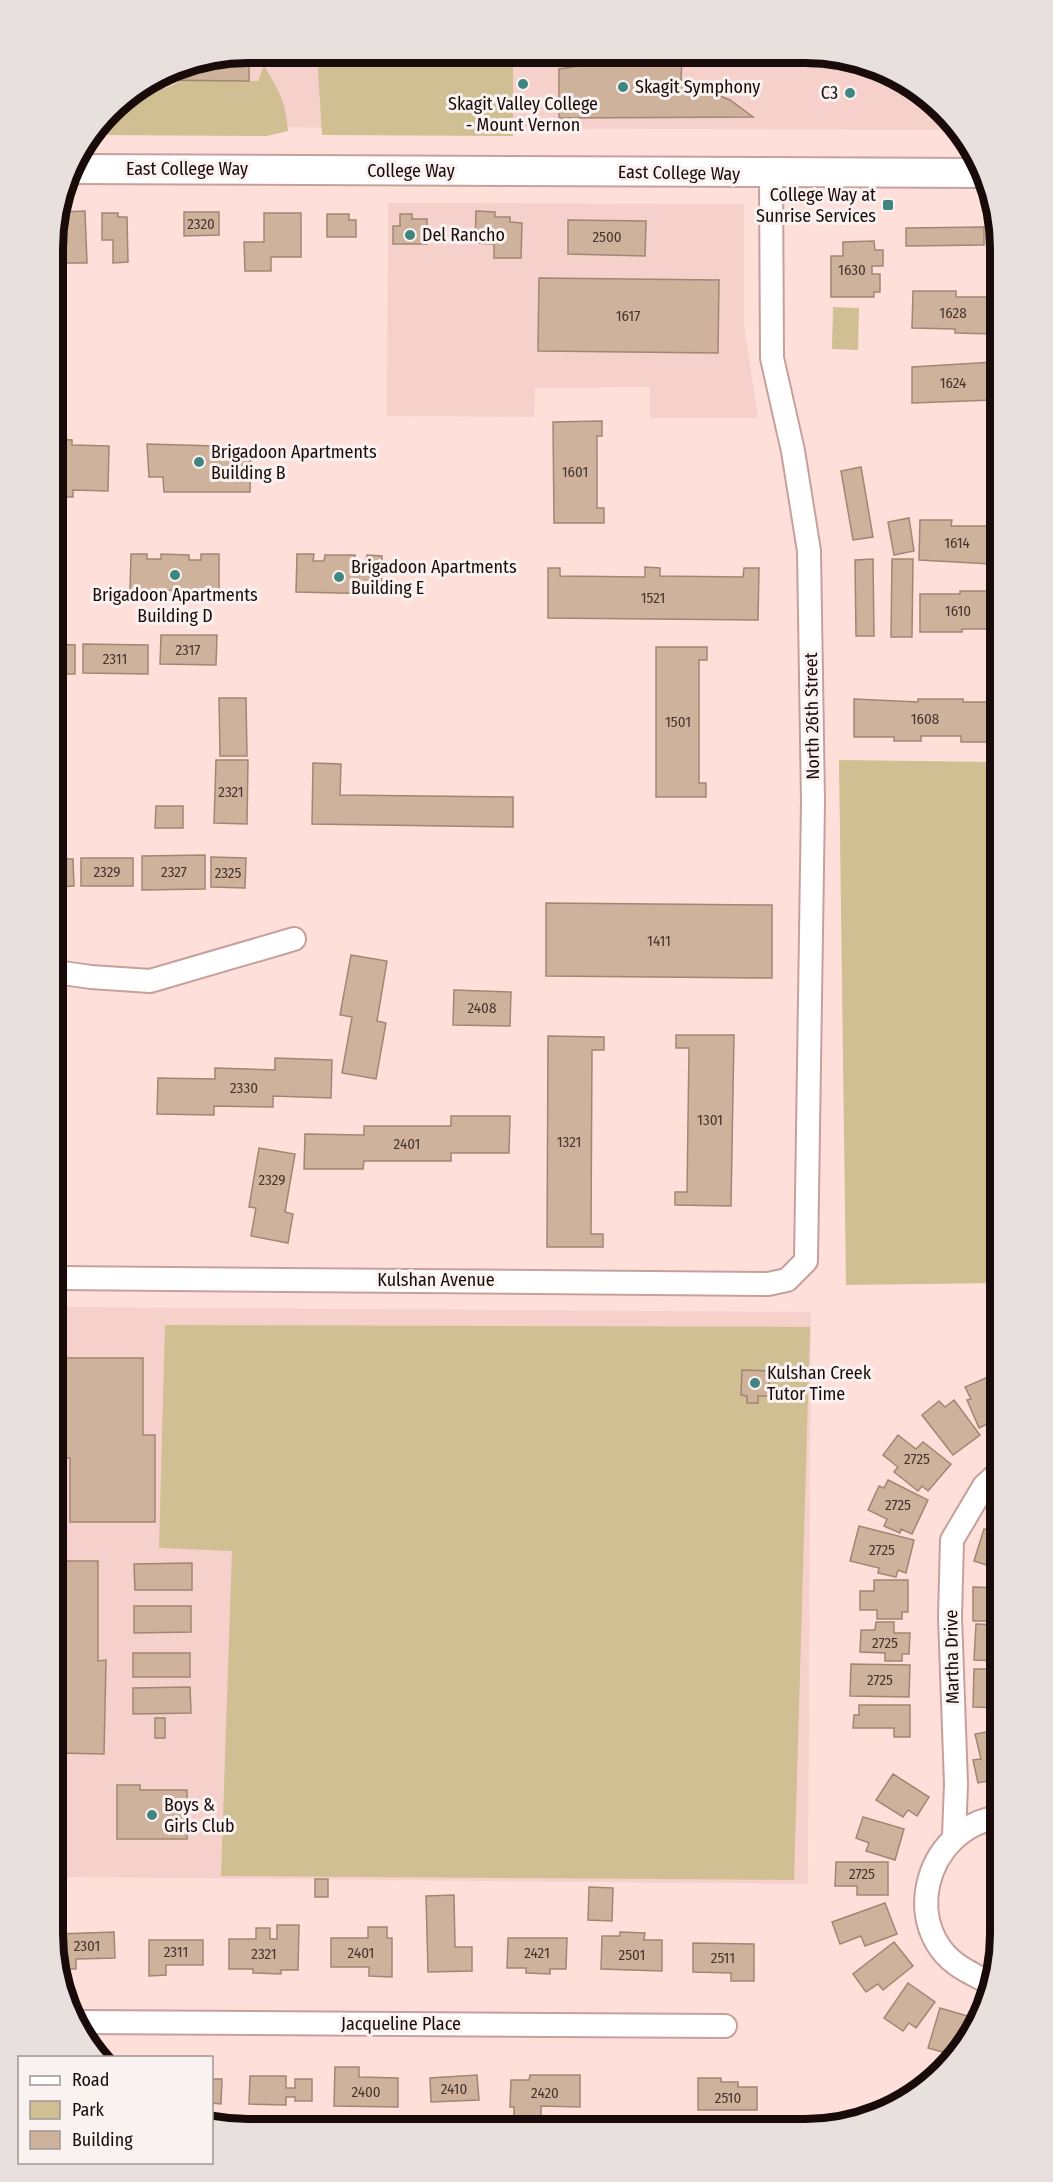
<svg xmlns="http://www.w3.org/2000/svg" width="1053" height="2182" font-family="'Fira Sans Condensed',sans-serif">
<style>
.built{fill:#f6d0cb}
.green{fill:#cfbf92}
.building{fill:#cfb29c;stroke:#a28672;stroke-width:1.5}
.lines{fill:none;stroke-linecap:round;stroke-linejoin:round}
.minor-casing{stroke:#c6a09b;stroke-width:26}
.major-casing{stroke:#c6a09b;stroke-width:32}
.minor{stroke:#fff;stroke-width:22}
.major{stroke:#fff;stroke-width:28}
.poi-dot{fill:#408680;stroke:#faf2f1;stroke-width:2}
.labels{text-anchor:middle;stroke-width:6;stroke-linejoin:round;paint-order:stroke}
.number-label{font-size:15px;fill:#46352e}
.poi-label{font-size:18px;fill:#180b09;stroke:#faf2f1;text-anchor:start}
.street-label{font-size:18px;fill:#180b09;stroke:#faf2f1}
.rim{fill:none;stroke:#180b09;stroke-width:8}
</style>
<rect width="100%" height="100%" fill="#ffdfda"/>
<g class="built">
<path d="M248 53 842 56 934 101 959 130 99 127 119 101 174 67Z"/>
<path d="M388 203 744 204V325L758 418H650V387L535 388 534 417 387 416Z"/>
<path d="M57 1307 811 1312 808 1884 59 1877Z"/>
</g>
<g class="green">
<path d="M317 53 513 54V136L322 135Z"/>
<path d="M264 65C279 92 285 98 288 131L267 136 94 135C104 120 115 101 132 94 149 86 165 94 180 80L258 81Z"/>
<path d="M833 307 859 308 858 350 832 349Z"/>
<path d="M839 760 996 762 998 1283 846 1285Z"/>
<path d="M165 1325 810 1327 794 1880 221 1876 232 1551 159 1548Z"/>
</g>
<g class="building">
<path d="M249 53V81L153 80 174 67Z"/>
<path d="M578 55H690V59L682 60 681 80 730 100 753 117 559 118V69L578 66Z"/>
<path d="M85 211 87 263H62L61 212Z"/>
<path d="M476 211 495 212V217H510V222L522 223 521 258H494V244L475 243Z"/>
<path d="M184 212H219V235L184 236Z"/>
<path d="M102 213H118V217H127L128 262 113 263V240H102Z"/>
<path d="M264 213H301V257H271V271H245L244 242H264Z"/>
<path d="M327 214H349V220H356V237H327Z"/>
<path d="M400 214H412V219H427V244H393V226H400Z"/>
<path d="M568 220 646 221 645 256 568 254Z"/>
<path d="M984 227V245L906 246V228Z"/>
<path d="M874 241 875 250H883V266H872V274H880V292H874V297H831V256H843V242Z"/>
<path d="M539 278 719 280 718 353 538 351Z"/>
<path d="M913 291H956V297H994V334L955 333V329L912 328Z"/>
<path d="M994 362V404V400L912 403V367Z"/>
<path d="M602 421V436H597V508H604V523H554L553 422Z"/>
<path d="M54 439 72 440V445L109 446 108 491 73 490V497H54Z"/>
<path d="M147 444 251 447 250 492H164L163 477H149Z"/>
<path d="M861 467 873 537 853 540 841 471Z"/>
<path d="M909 518 914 551 894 555 888 522Z"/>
<path d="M920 520H952L951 526H990V524H995V560H991V564L919 560Z"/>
<path d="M131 554H147V559H161V554L189 555V560H201V554H219V591L130 590Z"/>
<path d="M297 554H314L313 561H324L325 555H355V562H366L367 555 382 556 381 594 296 592Z"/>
<path d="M873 559 874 636H856L855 560Z"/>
<path d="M892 559H913L912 637H891Z"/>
<path d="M645 567 660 568V576L743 577 744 568H759L758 620 548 618V568H560V576L645 577Z"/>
<path d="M960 591H991V594H995V632H988V629H962V632H920V594H960Z"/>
<path d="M161 635H217L216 665 160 664Z"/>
<path d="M54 644 75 645V674H55Z"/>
<path d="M83 644 148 645V674L83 673Z"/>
<path d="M656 647H707V660H699V783H706V797H656Z"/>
<path d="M219 698H246L247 756H220Z"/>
<path d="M854 699 918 702V699H963V702H996V742H961V736H921V741H894V737H854Z"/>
<path d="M216 760H248L247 824 214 823Z"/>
<path d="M313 763 341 764 340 795 513 797V827L312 824Z"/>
<path d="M156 806H183V828H155Z"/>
<path d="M205 855V889L142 890V856Z"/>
<path d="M211 857 246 858 245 888 211 887Z"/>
<rect x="81" y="858" width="52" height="28"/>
<path d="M55 859H73L74 886 55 887Z"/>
<path d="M546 903 772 905V978L546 976Z"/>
<path d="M351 955 387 961 377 1021 386 1023 376 1079 342 1073 352 1017 340 1015Z"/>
<path d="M454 990 511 992 510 1026 453 1025Z"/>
<path d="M676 1035H734L731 1206 675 1205V1192H687L689 1048H676Z"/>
<path d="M548 1036 604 1037V1050H592L591 1234H603V1247H547Z"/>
<path d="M275 1058 332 1060 331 1098 273 1096V1107L214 1106V1115L157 1114 158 1078 215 1079V1068L275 1070Z"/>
<path d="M451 1116H510L509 1153H451V1161H364L363 1169H304L305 1134 364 1135V1126H451Z"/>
<path d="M259 1148 295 1154 285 1212 293 1214 288 1243 251 1236 256 1208 249 1207Z"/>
<path d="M63 1358H143V1435H155V1522H70V1458H57V1421H63Z"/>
<path d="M742 1370 769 1371V1396H758V1403H747V1396L741 1395Z"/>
<path d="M988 1377 998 1398V1419L979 1428 967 1400 971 1399 965 1387Z"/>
<path d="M954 1400 980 1435 953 1455 922 1415 939 1401 945 1407Z"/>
<path d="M898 1435 916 1449 923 1442 951 1464 928 1491 922 1486 918 1491 894 1472 898 1467 883 1455Z"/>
<path d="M888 1480 928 1500 912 1534 901 1529 900 1533 884 1526 887 1519 868 1510 879 1486 884 1488Z"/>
<path d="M993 1525 999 1526V1569L974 1561 984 1529 991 1531Z"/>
<path d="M859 1526 914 1540 906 1573 898 1570 896 1577 878 1573 879 1568 850 1561Z"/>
<path d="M58 1561H98V1661L106 1660 104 1754 58 1753Z"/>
<path d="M192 1563V1590H135L134 1564Z"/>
<path d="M874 1580H908V1612H902V1619H877V1610H860V1591H874Z"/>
<path d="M973 1587 999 1588V1621H973Z"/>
<path d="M134 1606H191V1632L134 1633Z"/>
<path d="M876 1622H894V1633H910L909 1654H902V1661H885V1653L860 1652 861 1630H875Z"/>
<path d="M976 1624 999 1625V1661L974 1660Z"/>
<rect x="133" y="1653" width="57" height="24"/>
<path d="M851 1664 910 1665 909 1697 850 1696Z"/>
<path d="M974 1669H999V1708L973 1707Z"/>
<path d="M190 1687 191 1713 133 1714V1688Z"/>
<path d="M859 1705H910V1737H894V1728H853L854 1715H859Z"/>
<rect x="155" y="1718" width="10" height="20"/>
<path d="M998 1730 999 1779 978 1783 973 1760 981 1759 975 1734Z"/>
<path d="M893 1774 929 1797 917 1816 908 1810 903 1817 876 1800Z"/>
<path d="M117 1785H140V1790H187V1839H117Z"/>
<path d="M863 1817 904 1829 895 1860 866 1851 869 1843 856 1838Z"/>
<path d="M836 1862H888V1895H857V1886H835Z"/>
<rect x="315" y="1879" width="13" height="18"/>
<path d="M589 1887 613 1888 612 1921 588 1920Z"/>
<path d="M454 1895 455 1947H472V1971L428 1972 426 1896Z"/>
<path d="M885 1903 897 1934 865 1946 861 1936 840 1944 832 1922Z"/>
<path d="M277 1925H299L298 1970H281V1974L253 1973V1969H229V1939H256V1928H270V1939H277Z"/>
<path d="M368 1927H387V1938H392V1977L369 1976V1967H331V1938H368Z"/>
<path d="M114 1932 115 1958 76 1959V1969H59V1934Z"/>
<path d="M620 1932 645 1933 644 1940H662V1971L601 1969 602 1936H620Z"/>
<path d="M508 1938H567L566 1969H550V1974L526 1973V1968H507Z"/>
<path d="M149 1940H203V1965H166V1975L149 1976Z"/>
<path d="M894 1942 913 1966 883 1990 878 1984 866 1992 853 1974Z"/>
<path d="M693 1943 754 1944V1981H731V1973L693 1972Z"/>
<path d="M908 1983 935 2002 916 2028 909 2023 903 2031 884 2018Z"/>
<path d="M940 2008 971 2017 962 2047 961 2049 952 2047 950 2054 928 2048Z"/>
<path d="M335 2067H359V2077L398 2078V2107L334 2106Z"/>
<path d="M477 2075 479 2100 431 2102 430 2078Z"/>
<path d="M530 2075H580V2107L541 2106V2116H514V2107H510L511 2080H529Z"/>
<path d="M250 2076H286V2088H295V2079H312V2101H295V2097H286V2105L249 2104Z"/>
<path d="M698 2078H721V2082H738V2087H757V2110H698Z"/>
<path d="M212 2079H222L221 2104 212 2103Z"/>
</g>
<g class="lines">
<g class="minor-casing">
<g id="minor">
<path d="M56 972 91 977 150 981 294 939"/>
<path d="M57 1278 768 1284 787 1280 806 1261 813 802 809 551 793 451 772 358 771 174"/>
<path d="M954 1836 956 1784 950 1617 952 1540 984 1486 998 1473"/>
<path d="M992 1982C983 1981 975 1975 967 1971 897 1934 923 1827 1000 1817"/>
<path d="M76 2022 725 2026"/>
</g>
</g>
<g class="major-casing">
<path id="major" d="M71 169 983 173"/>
</g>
<use href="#minor" class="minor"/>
<use href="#major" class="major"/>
</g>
<g class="poi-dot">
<circle cx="523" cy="84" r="6"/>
<circle cx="623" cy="87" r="6"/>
<circle cx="850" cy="93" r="6"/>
<rect x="882" y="199" width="12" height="12" rx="3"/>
<circle cx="410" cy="235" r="6"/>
<circle cx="199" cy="462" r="6"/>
<circle cx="175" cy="575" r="6"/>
<circle cx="339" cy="577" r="6"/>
<circle cx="755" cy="1383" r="6"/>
<circle cx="152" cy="1815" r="6"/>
</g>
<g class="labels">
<g class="number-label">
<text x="201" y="229">2320</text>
<text x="607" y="242">2500</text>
<text x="852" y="275">1630</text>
<text x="953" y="318">1628</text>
<text x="628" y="321">1617</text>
<text x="953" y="388">1624</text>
<text x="575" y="477">1601</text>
<text x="957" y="548">1614</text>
<text x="653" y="603">1521</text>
<text x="958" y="616">1610</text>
<text x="188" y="655">2317</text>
<text x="115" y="664">2311</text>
<text x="925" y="724">1608</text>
<text x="678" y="727">1501</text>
<text x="231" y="797">2321</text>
<text x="107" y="877">2329</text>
<text x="174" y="877">2327</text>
<text x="228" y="878">2325</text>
<text x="659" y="946">1411</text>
<text x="482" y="1013">2408</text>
<text x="244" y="1093">2330</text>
<text x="710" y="1125">1301</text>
<text x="569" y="1147">1321</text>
<text x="407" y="1149">2401</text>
<text x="272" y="1185">2329</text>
<text x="917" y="1464">2725</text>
<text x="898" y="1510">2725</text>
<text x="882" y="1555">2725</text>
<text x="885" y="1648">2725</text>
<text x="880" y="1685">2725</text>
<text x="862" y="1879">2725</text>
<text x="87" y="1951">2301</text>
<text x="176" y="1957">2311</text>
<text x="361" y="1958">2401</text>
<text x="537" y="1958">2421</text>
<text x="264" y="1959">2321</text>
<text x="632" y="1960">2501</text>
<text x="723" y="1963">2511</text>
<text x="454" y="2094">2410</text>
<text x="366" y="2097">2400</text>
<text x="545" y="2098">2420</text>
<text x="728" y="2103">2510</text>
</g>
<g class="poi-label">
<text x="635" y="93">Skagit Symphony</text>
<text x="838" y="99" text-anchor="end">C3</text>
<text x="523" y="110" text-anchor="middle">Skagit Valley College<tspan x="523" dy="21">- Mount Vernon</tspan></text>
<text x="876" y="201" text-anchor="end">College Way at<tspan x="876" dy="21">Sunrise Services</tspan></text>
<text x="422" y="241">Del Rancho</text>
<text x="211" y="458">Brigadoon Apartments<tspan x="211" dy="21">Building B</tspan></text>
<text x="351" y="573">Brigadoon Apartments<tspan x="351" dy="21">Building E</tspan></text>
<text x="175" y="601" text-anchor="middle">Brigadoon Apartments<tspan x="175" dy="21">Building D</tspan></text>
<text x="767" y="1379">Kulshan Creek<tspan x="767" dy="21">Tutor Time</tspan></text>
<text x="164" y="1811">Boys &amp;<tspan x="164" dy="21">Girls Club</tspan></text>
</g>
<g class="street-label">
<text x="187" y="175">East College Way</text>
<text x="411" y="177">College Way</text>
<text transform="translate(679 173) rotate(1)" y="6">East College Way</text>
<text transform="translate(812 716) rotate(-91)" y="6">North 26th Street</text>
<text x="436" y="1286">Kulshan Avenue</text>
<text transform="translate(952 1657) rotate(-91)" y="6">Martha Drive</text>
<text x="401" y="2030">Jacqueline Place</text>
</g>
</g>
<path d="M0 0H1053V2182H0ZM248 63H805A185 185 0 0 1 990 248V1934A185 185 0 0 1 805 2119H248A185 185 0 0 1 63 1934V248A185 185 0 0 1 248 63Z" fill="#e8e0de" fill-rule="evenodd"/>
<path class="rim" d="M248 63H805A185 185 0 0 1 990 248V1934A185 185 0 0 1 805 2119H248A185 185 0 0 1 63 1934V248A185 185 0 0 1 248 63Z"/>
<rect x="18" y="2056" width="195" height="108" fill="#faf2f1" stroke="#a09694" stroke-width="1.5"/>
<rect x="30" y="2076" width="30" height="9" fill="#ffffff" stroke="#a09694" stroke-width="1.5"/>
<text x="72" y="2086" font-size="18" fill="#180b09">Road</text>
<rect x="30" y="2101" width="30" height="18" fill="#cfbf92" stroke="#a09694" stroke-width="1.5"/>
<text x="72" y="2116" font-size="18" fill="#180b09">Park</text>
<rect x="30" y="2131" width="30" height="18" fill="#cfb29c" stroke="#a09694" stroke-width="1.5"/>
<text x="72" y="2146" font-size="18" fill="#180b09">Building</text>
</svg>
